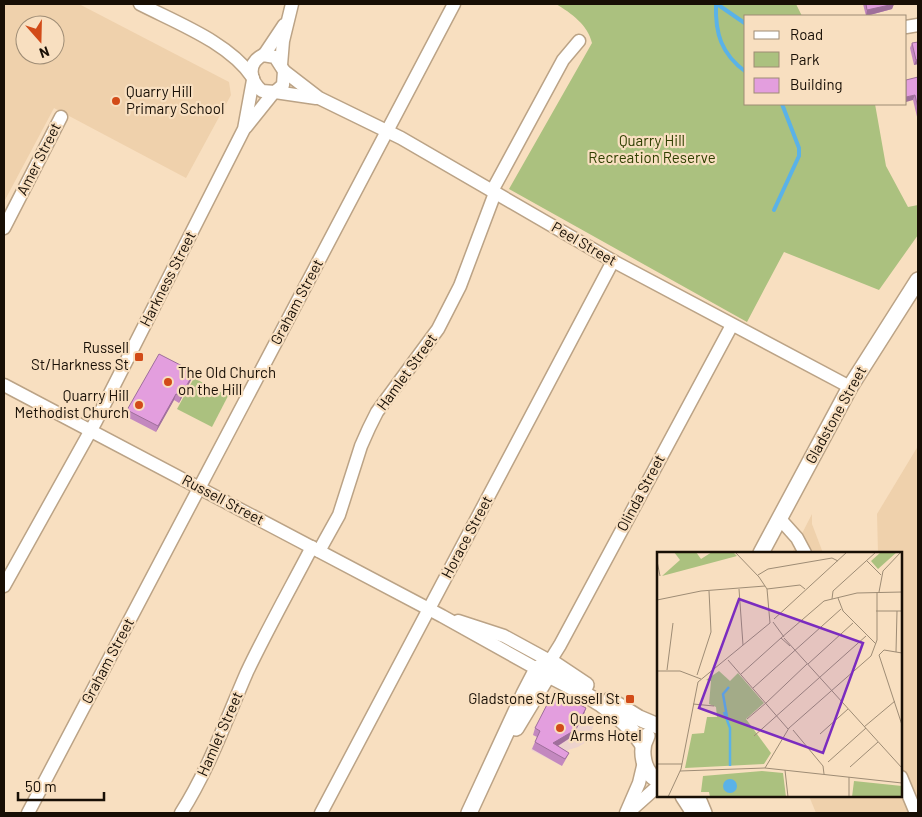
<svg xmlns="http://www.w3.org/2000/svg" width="922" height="817" font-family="Barlow,sans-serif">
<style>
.commercial{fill:#edd3cd}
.built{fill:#efd1ac;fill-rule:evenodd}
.green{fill:#abc17f}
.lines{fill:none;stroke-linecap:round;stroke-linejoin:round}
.stream{stroke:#5ab2e8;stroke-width:4}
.minor-casing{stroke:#bba386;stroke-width:15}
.major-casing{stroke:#bba386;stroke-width:18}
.minor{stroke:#fff;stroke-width:12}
.major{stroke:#fff;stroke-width:15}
.wall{fill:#c388bf}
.shaded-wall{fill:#9f6f9b}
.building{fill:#e39ede;stroke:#9f6f9b}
.poi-dot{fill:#d24b18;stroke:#f8dfc0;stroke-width:2}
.labels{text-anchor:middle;stroke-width:4.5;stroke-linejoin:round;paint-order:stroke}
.poi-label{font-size:15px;fill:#180f05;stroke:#f8dfc0;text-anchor:start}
.park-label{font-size:15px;fill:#2f3f00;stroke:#f8dfc0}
.street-label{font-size:15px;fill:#180f05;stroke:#f8dfc0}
.inset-river{fill:none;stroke:#5ab2e8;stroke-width:2.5}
.inset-road{fill:none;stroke:#9e8c75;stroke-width:1}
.view{fill:#7b2cbf;fill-opacity:0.15;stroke:#7b2cbf;stroke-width:2.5}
.inset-edge{fill:none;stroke:#180f05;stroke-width:2.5}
</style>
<rect width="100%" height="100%" fill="#f8dfc0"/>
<path class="commercial" d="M555 705 594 725 586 742 578 747 568 750 560 765 531 750Z"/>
<g class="built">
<path d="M4 4H79L229 82 231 95 186 178 54 108 5 200 4 199ZM25 25H55V55H25Z"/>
<path d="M918 446V813H816L809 796H901V553H878L877 514Z"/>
<path d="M812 514V524L823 553H792Z"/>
</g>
<g class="green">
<path d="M556 4H796L802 16H746V104H875L886 166 908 207 918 205V235L879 290 784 252 747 322 509 189 592 43C588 25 571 13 556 4Z"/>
<path d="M194 378 228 396 212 427 177 409Z"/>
</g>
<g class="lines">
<g class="stream">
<path d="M716 4C715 33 721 54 746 72"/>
<path d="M717 4 746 24"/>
<path d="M774 210 799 156V148L782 104"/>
</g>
<g class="minor-casing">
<g id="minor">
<path d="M140 4C177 23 230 43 253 78"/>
<path d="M906 27 918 25"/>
<path d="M263 55 275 57 284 71 283 85 275 92 262 91C249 80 247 63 263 55Z"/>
<path d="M264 55 284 25"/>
<path d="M281 65 283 41 292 4"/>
<path d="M284 71 319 98 401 138 613 261 850 387"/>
<path d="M275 92 316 98"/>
<path d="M246 127 274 92"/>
<path d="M492 191 563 60 579 41"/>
<path d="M4 228 61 117"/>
<path d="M4 385 442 616 537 669"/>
<path d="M780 519 797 538 805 553"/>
<path d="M319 551 339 515 361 446 369 428 377 412 438 329 460 286 495 193"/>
<path d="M4 586 96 421 244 129 253 80"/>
<path d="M458 621 504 636 550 661 560 645 732 325"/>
<path d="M901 777 916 813"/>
<path d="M630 811 658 786"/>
<path d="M28 813 454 4"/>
<path d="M181 813C209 769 226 720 247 672 267 630 290 589 312 547"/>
<path d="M321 813 613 261"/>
<path d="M626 813 639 783 644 762"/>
</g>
</g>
<g class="major-casing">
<g id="major">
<path d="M761 553 850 387 918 280"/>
<path d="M550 661 586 685"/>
<path d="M537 669C574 688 619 708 643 745"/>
<path d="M610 700 639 718 658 726"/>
<path d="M516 728 548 675 549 665"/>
<path d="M647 736C639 750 643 773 658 780"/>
<path d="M683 796 694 813"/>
<path d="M697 796 704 813"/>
<path d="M469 813 524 694 537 669 550 661"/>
</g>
</g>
<use href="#minor" class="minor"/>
<use href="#major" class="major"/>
</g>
<g class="wall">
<path d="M863 4H894L892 9 866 16Z"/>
<path d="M912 43 918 64 914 65 910 48Z"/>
<path d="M918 77V121L913 100Z"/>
<path d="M194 372 192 378 179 403 174 400 156 432 125 416 127 410Z"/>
<path d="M586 708 584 714 573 736 558 746 569 753 566 759 562 766 532 749 537 737 533 735 535 728Z"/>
</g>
<g class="shaded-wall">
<path d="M894 4 892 9 866 16 867 10Z"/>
<path d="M918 59V64L914 65 916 60Z"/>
<path d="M915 95 913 100 906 102V97Z"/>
<path d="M194 372 192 378 179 403 181 396Z"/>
<path d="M176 394 174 400 156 432 158 426Z"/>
<path d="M586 708 584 714 573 736 551 750 553 743Z"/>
</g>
<g class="building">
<path d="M866 4H894L867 10Z"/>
<path d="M918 42V59L916 60 912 43Z"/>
<path d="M918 77V108L915 95 906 97V80Z"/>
<path d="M159 354 194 372 181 396 176 394 158 426 127 410Z"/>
<path d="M554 691 586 708 575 730 553 743 569 753 565 759 535 742 540 731 535 728Z"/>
</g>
<g class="poi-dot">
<circle cx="116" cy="101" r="5"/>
<rect x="134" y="352" width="10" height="10" rx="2.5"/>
<circle cx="168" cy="382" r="5"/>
<circle cx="139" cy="405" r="5"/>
<rect x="625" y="694" width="10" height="10" rx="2.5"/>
<circle cx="560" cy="728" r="5"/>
</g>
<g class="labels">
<g class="poi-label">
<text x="126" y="97">Quarry Hill<tspan x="126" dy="17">Primary School</tspan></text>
<text x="129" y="353" text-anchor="end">Russell<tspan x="129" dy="17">St/Harkness St</tspan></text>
<text x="178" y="378">The Old Church<tspan x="178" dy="17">on the Hill</tspan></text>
<text x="129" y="401" text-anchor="end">Quarry Hill<tspan x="129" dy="17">Methodist Church</tspan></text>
<text x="620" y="704" text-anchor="end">Gladstone St/Russell St</text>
<text x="570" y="724">Queens<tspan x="570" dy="17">Arms Hotel</tspan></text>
</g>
<g class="park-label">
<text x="652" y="146">Quarry Hill<tspan x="652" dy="17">Recreation Reserve</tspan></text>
</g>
<g class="street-label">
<text transform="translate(39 159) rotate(-63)" y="5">Amer Street</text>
<text transform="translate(584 244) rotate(30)" y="5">Peel Street</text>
<text transform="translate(168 279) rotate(-63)" y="5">Harkness Street</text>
<text transform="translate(297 302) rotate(-62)" y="5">Graham Street</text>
<text transform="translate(407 372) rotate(-54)" y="5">Hamlet Street</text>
<text transform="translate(836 415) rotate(-61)" y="5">Gladstone Street</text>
<text transform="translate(641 493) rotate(-62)" y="5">Olinda Street</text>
<text transform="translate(223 500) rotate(28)" y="5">Russell Street</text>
<text transform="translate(467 537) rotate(-62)" y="5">Horace Street</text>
<text transform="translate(108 661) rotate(-62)" y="5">Graham Street</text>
<text transform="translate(220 734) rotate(-66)" y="5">Hamlet Street</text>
</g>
</g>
<g transform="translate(657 552)">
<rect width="245" height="245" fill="#f8dfc0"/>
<path d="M17 0H39L44 7 55 0H76L80 4 5 24 23 8ZM224 0H240L221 17 214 9ZM62 119 73 129 81 121 107 151 89 167 114 201 107 212 28 216 35 182 47 181 50 165H60L59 155 52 152 54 129 49 128ZM105 219 126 221 129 245H53L52 240H44L46 224ZM197 229 245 234V245H195Z" fill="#abc17f"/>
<path d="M66 234a7 7 0 1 1 14 0a7 7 0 1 1-14 0Z" fill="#5ab2e8"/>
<path class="inset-river" d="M67 160 73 176V214M70 165 66 142 72 135"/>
<path class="inset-road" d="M78 0 102 25 110 37 113 71M0 9 3 24M210 9 224 23M101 23 111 17 175 6 181 9M82 37 86 93M110 37 143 33 148 37M222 40 226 19 244 0M181 46 186 59 219 92M175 47 176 39 219 0M0 48 44 39 108 34M219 59H245M117 67 190 0M116 70 127 85M124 86 167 49 200 41 245 40M127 86 245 216M239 100 240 59M245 101 227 98 222 103 245 173M71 108 131 177M151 112 196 71M10 118 16 71M0 119H23L44 127M84 122 124 86 133 94M40 123 54 80 52 39M96 136 184 57M109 151 150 112M36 152 57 154M90 167 109 151M207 175 238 149M136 178 166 214 167 222M163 182 191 157M97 184 209 84M171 210 209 176M0 212H25M193 215 221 190M108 216 132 176 214 104 220 88V40M128 218 131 245M23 219 108 216 245 231M192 225V245M11 245 24 217 41 130 113 71"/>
<path class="view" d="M82 47 206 91 166 201 42 156Z"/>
<rect width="245" height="245" class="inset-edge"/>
</g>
<rect width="922" height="817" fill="none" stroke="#180f05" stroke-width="10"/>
<rect x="744" y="15" width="162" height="90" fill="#f8dfc0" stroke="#9e8c75"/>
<rect x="754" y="31" width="25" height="8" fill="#ffffff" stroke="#9e8c75"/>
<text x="790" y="40" font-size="15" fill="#180f05">Road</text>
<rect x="754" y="52" width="25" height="15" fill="#abc17f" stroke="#9e8c75"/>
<text x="790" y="65" font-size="15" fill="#180f05">Park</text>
<rect x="754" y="78" width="25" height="15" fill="#e39ede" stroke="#9e8c75"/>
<text x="790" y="90" font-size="15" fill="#180f05">Building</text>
<g transform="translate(40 40) rotate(160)"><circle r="24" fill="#f8dfc0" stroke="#9e8c75"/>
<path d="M0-4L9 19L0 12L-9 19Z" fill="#d24b18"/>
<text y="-8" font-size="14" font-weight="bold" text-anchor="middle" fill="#180f05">N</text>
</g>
<path d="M18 792v8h86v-8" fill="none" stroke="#180f05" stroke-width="2.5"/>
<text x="25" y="792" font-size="15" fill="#180f05" stroke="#f8dfc0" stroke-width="4" paint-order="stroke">50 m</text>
</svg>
